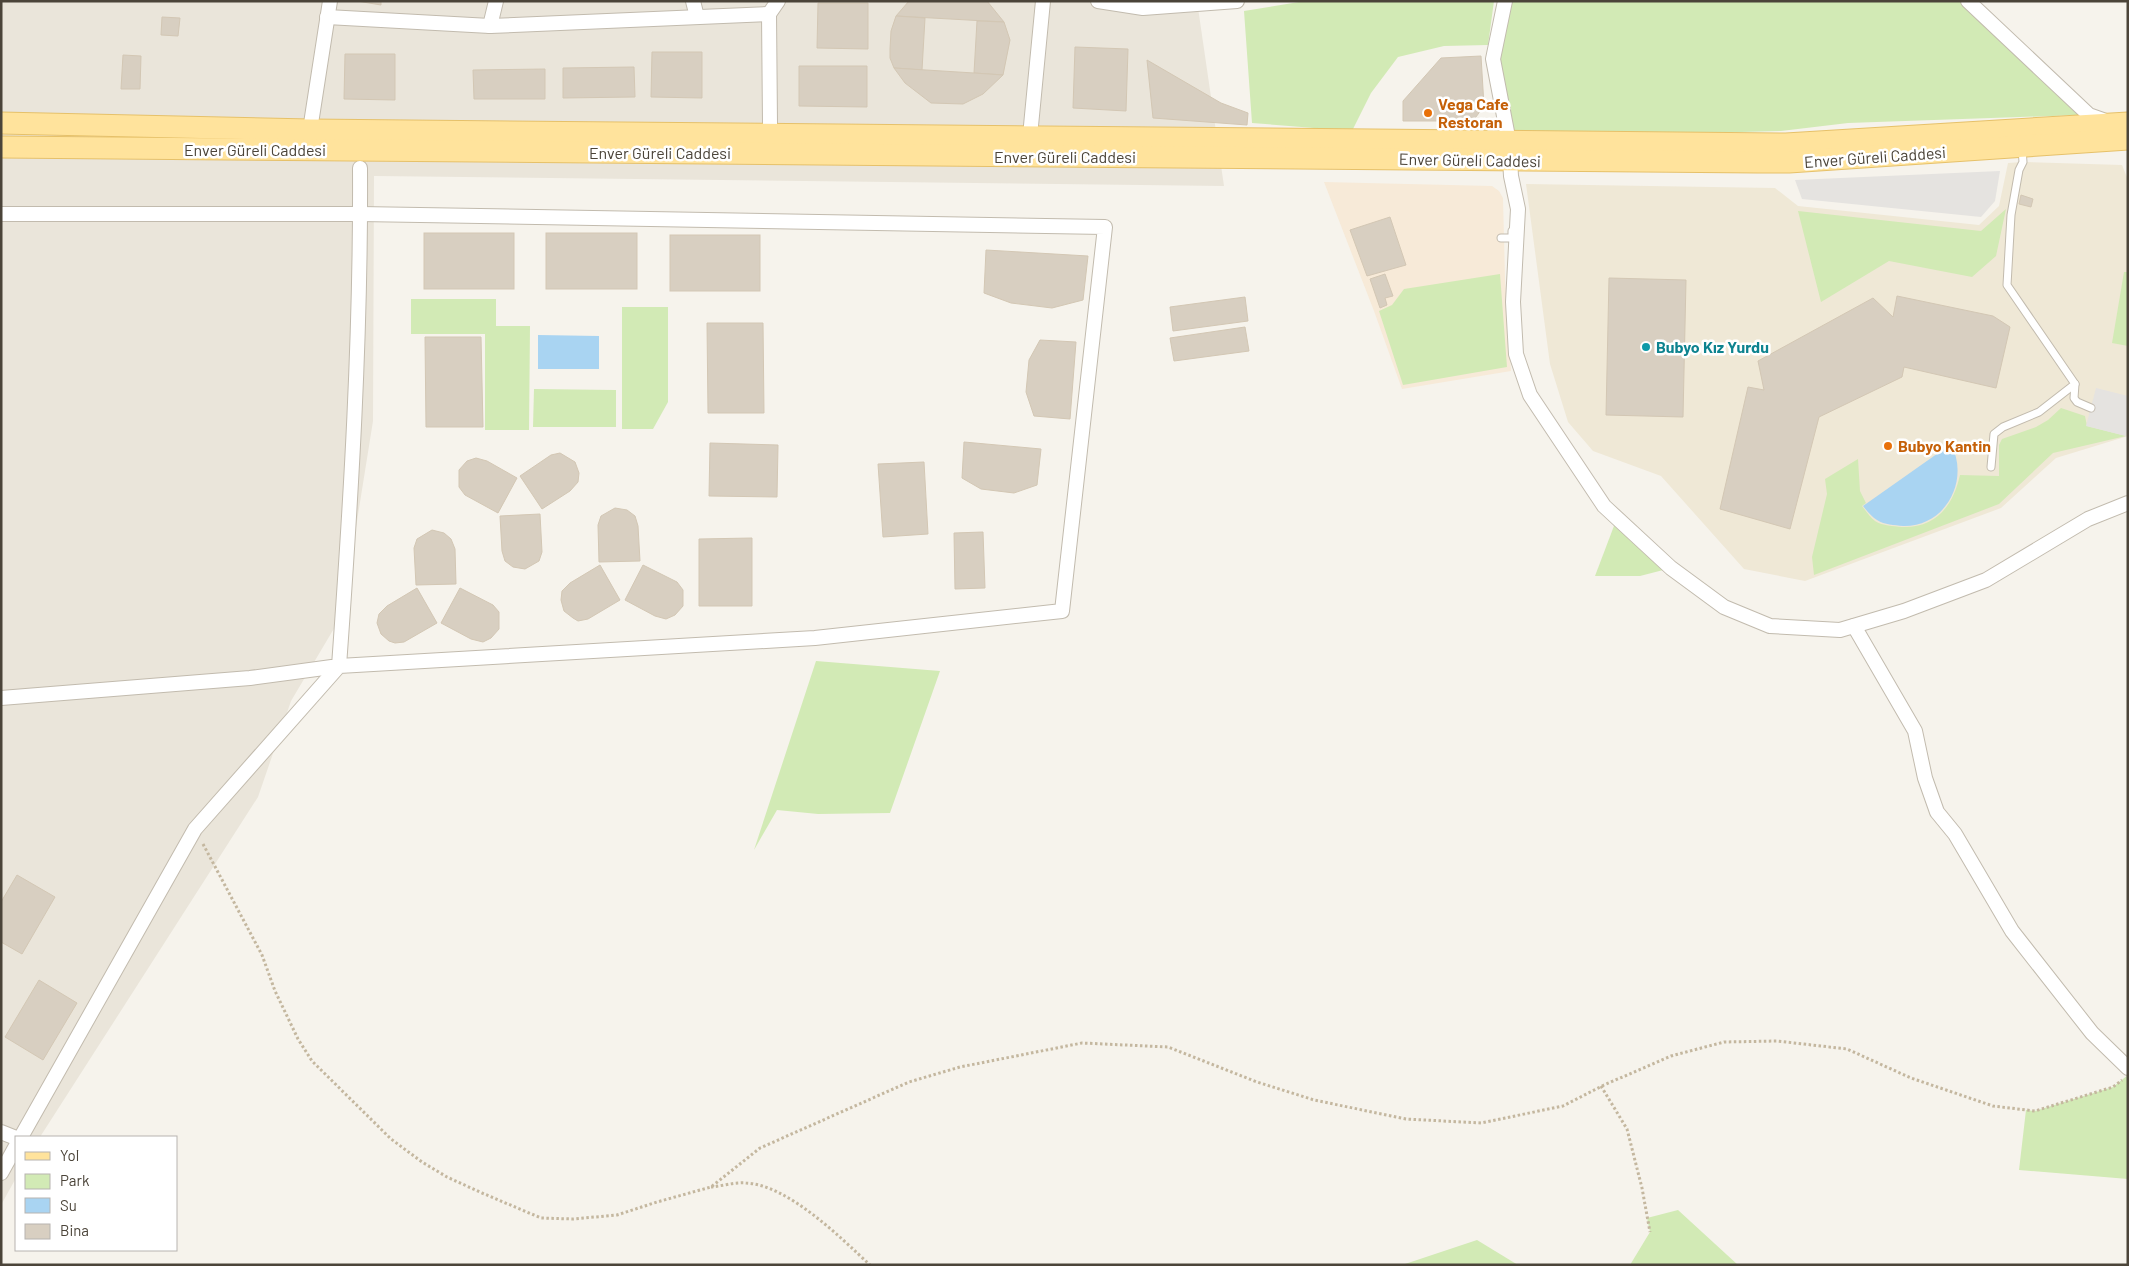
<svg xmlns="http://www.w3.org/2000/svg" width="2129" height="1266" font-family="Barlow,sans-serif">
<style>
.residential{fill:#eae5da}
.commercial{fill:#f7ead8}
.education{fill:#efe8d6}
.green{fill:#d2eab5}
.parking{fill:#e5e3e0}
.water{fill:#a9d4f2}
.building{fill:#d8cfc1;stroke:#d3c7b4}
.lines{fill:none;stroke-linecap:round;stroke-linejoin:round}
.lane-casing{stroke:#c2bbae;stroke-width:9}
.street-casing{stroke:#c2bbae;stroke-width:16}
.primary-casing{stroke:#e6c16a;stroke-width:23}
.path{stroke:#c4b79f;stroke-width:3;stroke-dasharray:2.5 2.5;stroke-linecap:butt}
.lane{stroke:#fff;stroke-width:7}
.street{stroke:#fff;stroke-width:14}
.primary{stroke:#ffe39c;stroke-width:21}
.food-dot{fill:#e8710a;stroke:#fff;stroke-width:2}
.culture-dot{fill:#0f9aa8;stroke:#fff;stroke-width:2}
.labels{text-anchor:middle;stroke-width:5;stroke-linejoin:round;paint-order:stroke}
.food-label{font-size:16px;font-weight:bold;fill:#c56008;stroke:#fff;text-anchor:start}
.street-label{font-size:16px;fill:#4b4439;stroke:#fff}
.culture-label{font-size:16px;font-weight:bold;fill:#0d838f;stroke:#fff;text-anchor:start}
</style>
<rect width="100%" height="100%" fill="#f6f3ec"/>
<path class="residential" d="M1 1H1197L1224 186 374 176 373 421 342 615 291 701 258 797 40 1137H16V1178L1 1205Z"/>
<path class="commercial" d="M1324 182 1492 186 1499 191 1503 198 1505 278 1511 371 1402 389 1374 311Z"/>
<path class="education" d="M2023 162 2122 165 2128 180V436L2056 458 2001 508 1805 581 1744 569 1661 476 1593 451 1568 422 1550 364 1526 184 1775 188 1798 206 1979 225 1999 206 2008 163Z"/>
<g class="green">
<path d="M1305 1H1494L1488 45 1444 46 1398 57 1371 93 1352 131 1252 123 1244 11Z"/>
<path d="M1505 1H1968L2080 115 1848 123 1781 131 1664 134 1507 131 1493 59Z"/>
<path d="M2006 209 1996 256 1972 277 1889 261 1821 302 1798 211 1981 231Z"/>
<path d="M2124 272H2128V346L2112 343Z"/>
<path d="M1500 274 1507 367 1403 385 1379 311 1392 305 1404 289Z"/>
<path d="M411 299H496V326H530L529 430H485V334H411Z"/>
<path d="M622 307H668V402L653 429H622Z"/>
<path d="M534 389 616 390V427H533Z"/>
<path d="M2061 408 2085 416 2087 426 2126 436 2053 453 1999 504 1814 575 1812 557 1827 494 1825 479 1858 459 1860 491 1866 503 1862 506C1866 511 1870 517 1875 521 1883 526 1893 526 1902 527 1936 528 1953 506 1960 475L1999 476V445L2002 439 2036 427 2048 420Z"/>
<path d="M1617 518 1671 568 1640 576H1595Z"/>
<path d="M816 661 940 671 890 813 818 814 777 810 754 850Z"/>
<path d="M2128 1075V1179L2019 1170 2026 1110 2035 1111 2113 1087Z"/>
<path d="M1678 1210 1738 1265H1630L1650 1232 1647 1218Z"/>
<path d="M1477 1240 1518 1265H1402Z"/>
</g>
<g class="parking">
<path d="M2000 171 1995 201 1981 217 1802 199 1795 180Z"/>
<path d="M2096 388 2128 396V427L2126 436 2086 426Z"/>
</g>
<g class="water">
<path d="M538 335 599 336V369H538Z"/>
<path d="M1951 444C1970 480 1946 527 1903 526 1894 525 1885 525 1877 520 1872 517 1867 511 1863 506Z"/>
</g>
<g class="building">
<path d="M357 1H381V5Z"/>
<path d="M909 1H987L1004 22 896 16Z"/>
<path d="M818 3H868V49L817 48Z"/>
<path d="M896 16 925 18 922 70 894 68 890 58V49L891 31Z"/>
<path d="M162 17 180 18 178 36 161 35Z"/>
<path d="M977 21 1004 22 1010 40 1003 75 974 73Z"/>
<path d="M1075 47 1128 49 1126 111 1073 108Z"/>
<path d="M652 52H702V98L651 97Z"/>
<path d="M345 54H395V100L344 99Z"/>
<path d="M123 55 141 56 140 89H121Z"/>
<path d="M1481 56 1484 106 1473 121H1403V101L1441 58Z"/>
<path d="M1147 60 1221 103 1248 113 1247 125 1153 118Z"/>
<path d="M799 66H867V107L799 106Z"/>
<path d="M634 67 635 97 563 98V68Z"/>
<path d="M894 68 974 73 1003 75 983 94 963 104 931 103 905 83Z"/>
<path d="M545 69V99H474L473 70Z"/>
<path d="M2021 195 2033 199 2031 207 2019 204Z"/>
<path d="M1390 217 1406 265 1367 276 1350 230Z"/>
<rect x="424" y="233" width="90" height="56"/>
<rect x="546" y="233" width="91" height="56"/>
<rect x="670" y="235" width="90" height="56"/>
<path d="M986 250 1088 256 1083 300 1052 308 1011 303 984 293Z"/>
<path d="M1385 274 1393 296 1385 298 1387 305 1380 308 1370 279Z"/>
<path d="M1609 278 1686 280 1683 417 1606 415Z"/>
<path d="M1897 296 1993 316 2010 327 1996 388 1904 367 1902 377 1819 417 1790 529 1720 509 1748 387 1764 390 1758 361 1873 298 1893 317Z"/>
<path d="M1245 297 1248 321 1173 331 1170 307Z"/>
<path d="M707 323H763L764 413H708Z"/>
<path d="M1245 327 1249 351 1174 361 1170 338Z"/>
<path d="M425 337H481L483 427H426Z"/>
<path d="M1040 340 1076 342 1070 419 1034 416 1026 392 1029 360Z"/>
<path d="M964 442 1041 449 1037 485 1014 493 981 489 962 478Z"/>
<path d="M710 443 778 445 777 497 709 496Z"/>
<path d="M560 453 575 462 579 473 578 482 570 491 542 509 520 476 551 455Z"/>
<path d="M476 458 487 461 517 478 498 513 465 495 459 487V470L467 461Z"/>
<path d="M924 462 928 534 883 537 878 464Z"/>
<path d="M615 508 627 510 635 516 638 526 640 561 599 562 598 525 601 516Z"/>
<path d="M540 514 542 552 539 561 525 569 513 567 505 561 502 551 500 516Z"/>
<path d="M432 530 444 533 451 539 455 549 456 584 416 585 414 548 417 539Z"/>
<path d="M983 532 985 588 955 589 954 533Z"/>
<path d="M752 538V606H699V539Z"/>
<path d="M600 565 620 600 588 619 578 621 573 618 564 611 561 600 562 591 570 583Z"/>
<path d="M643 565 677 582 683 590V606L675 615 666 619 655 616 625 600Z"/>
<path d="M417 588 437 623 404 642 395 643 389 641 381 634 377 623 379 614 387 606Z"/>
<path d="M460 588 493 605 499 612V629L491 638 483 642 471 639 441 623Z"/>
<path d="M17 875 55 897 22 954 1 942V902Z"/>
<path d="M39 980 77 1003 43 1060 5 1037Z"/>
</g>
<g class="lines">
<g class="lane-casing">
<g id="lane">
<path d="M1501 238H1512V231"/>
<path d="M2075 384 2074 398 2077 402 2091 408"/>
<path d="M1991 467 1994 434 2003 427 2039 412 2075 384 2007 285 2011 215 2019 170 2023 162 2022 149"/>
</g>
</g>
<g class="street-casing">
<g id="street">
<path d="M496 1 490 26 769 14"/>
<path d="M693 1 697 17"/>
<path d="M1098 1 1143 8 1237 1"/>
<path d="M1505 1 1493 59 1509 142 1511 176 1518 209 1513 302 1516 354 1530 395 1604 506 1671 568 1724 607 1770 626 1840 630 1904 611 1986 580 2088 519 2128 503"/>
<path d="M1968 1 2089 115 2106 121"/>
<path d="M327 17 490 26"/>
<path d="M770 124 769 14 778 1"/>
<path d="M310 130 330 1"/>
<path d="M1030 136 1043 1"/>
<path d="M1 214H360L1105 227 1062 611 815 638 339 666 195 829 21 1137"/>
<path d="M1854 626 1915 731 1925 778 1937 812 1955 834 2012 931 2092 1033 2128 1068"/>
<path d="M1 698 250 678 339 666C351 500 361 334 360 168"/>
<path d="M1 1132 16 1138"/>
<path d="M1 1173 16 1146"/>
</g>
</g>
<g class="primary-casing">
<g id="primary">
<path d="M1 123 310 130 1786 144 2128 123"/>
<path d="M1 147 1758 162H1789L2128 139"/>
</g>
</g>
<g class="path">
<path d="M203 844 262 955 275 991 298 1039 312 1061 391 1139 422 1162 447 1177 482 1193 541 1218 573 1219 617 1215 657 1202 711 1187 760 1148 909 1082 960 1067 1082 1043 1168 1047 1257 1082 1314 1100 1406 1119 1481 1123 1563 1106 1604 1085 1671 1056 1724 1042 1777 1041 1847 1049 1911 1078 1993 1106 2035 1111 2113 1087 2122 1080"/>
<path d="M1601 1086 1627 1129 1642 1188 1650 1232"/>
<path d="M711 1187C722 1186 735 1182 746 1183 788 1185 840 1237 870 1265"/>
</g>
<use href="#lane" class="lane"/>
<use href="#street" class="street"/>
<use href="#primary" class="primary"/>
</g>
<g class="food-dot">
<circle cx="1428" cy="113" r="5"/>
<circle cx="1888" cy="446" r="5"/>
</g>
<circle class="culture-dot" cx="1646" cy="347" r="5"/>
<g class="labels">
<g class="food-label">
<text x="1438" y="110">Vega Cafe<tspan x="1438" dy="18">Restoran</tspan></text>
<text x="1898" y="452">Bubyo Kantin</text>
</g>
<g class="street-label">
<text x="255" y="156">Enver Güreli Caddesi</text>
<text x="660" y="159">Enver Güreli Caddesi</text>
<text x="1065" y="163">Enver Güreli Caddesi</text>
<text transform="translate(1875 157) rotate(-4)" y="6">Enver Güreli Caddesi</text>
<text transform="translate(1470 160) rotate(1)" y="6">Enver Güreli Caddesi</text>
</g>
<g class="culture-label">
<text x="1656" y="353">Bubyo Kız Yurdu</text>
</g>
</g>
<rect width="2129" height="1266" fill="none" stroke="#4b4439" stroke-width="5"/>
<rect x="15" y="1136" width="162" height="115" fill="#ffffff" stroke="#b7b4b0"/>
<rect x="25" y="1152" width="25" height="8" fill="#ffe39c" stroke="#b7b4b0"/>
<text x="60" y="1161" font-size="15" fill="#4b4439">Yol</text>
<rect x="25" y="1174" width="25" height="15" fill="#d2eab5" stroke="#b7b4b0"/>
<text x="60" y="1186" font-size="15" fill="#4b4439">Park</text>
<rect x="25" y="1198" width="25" height="15" fill="#a9d4f2" stroke="#b7b4b0"/>
<text x="60" y="1211" font-size="15" fill="#4b4439">Su</text>
<rect x="25" y="1224" width="25" height="15" fill="#d8cfc1" stroke="#b7b4b0"/>
<text x="60" y="1236" font-size="15" fill="#4b4439">Bina</text>
</svg>
